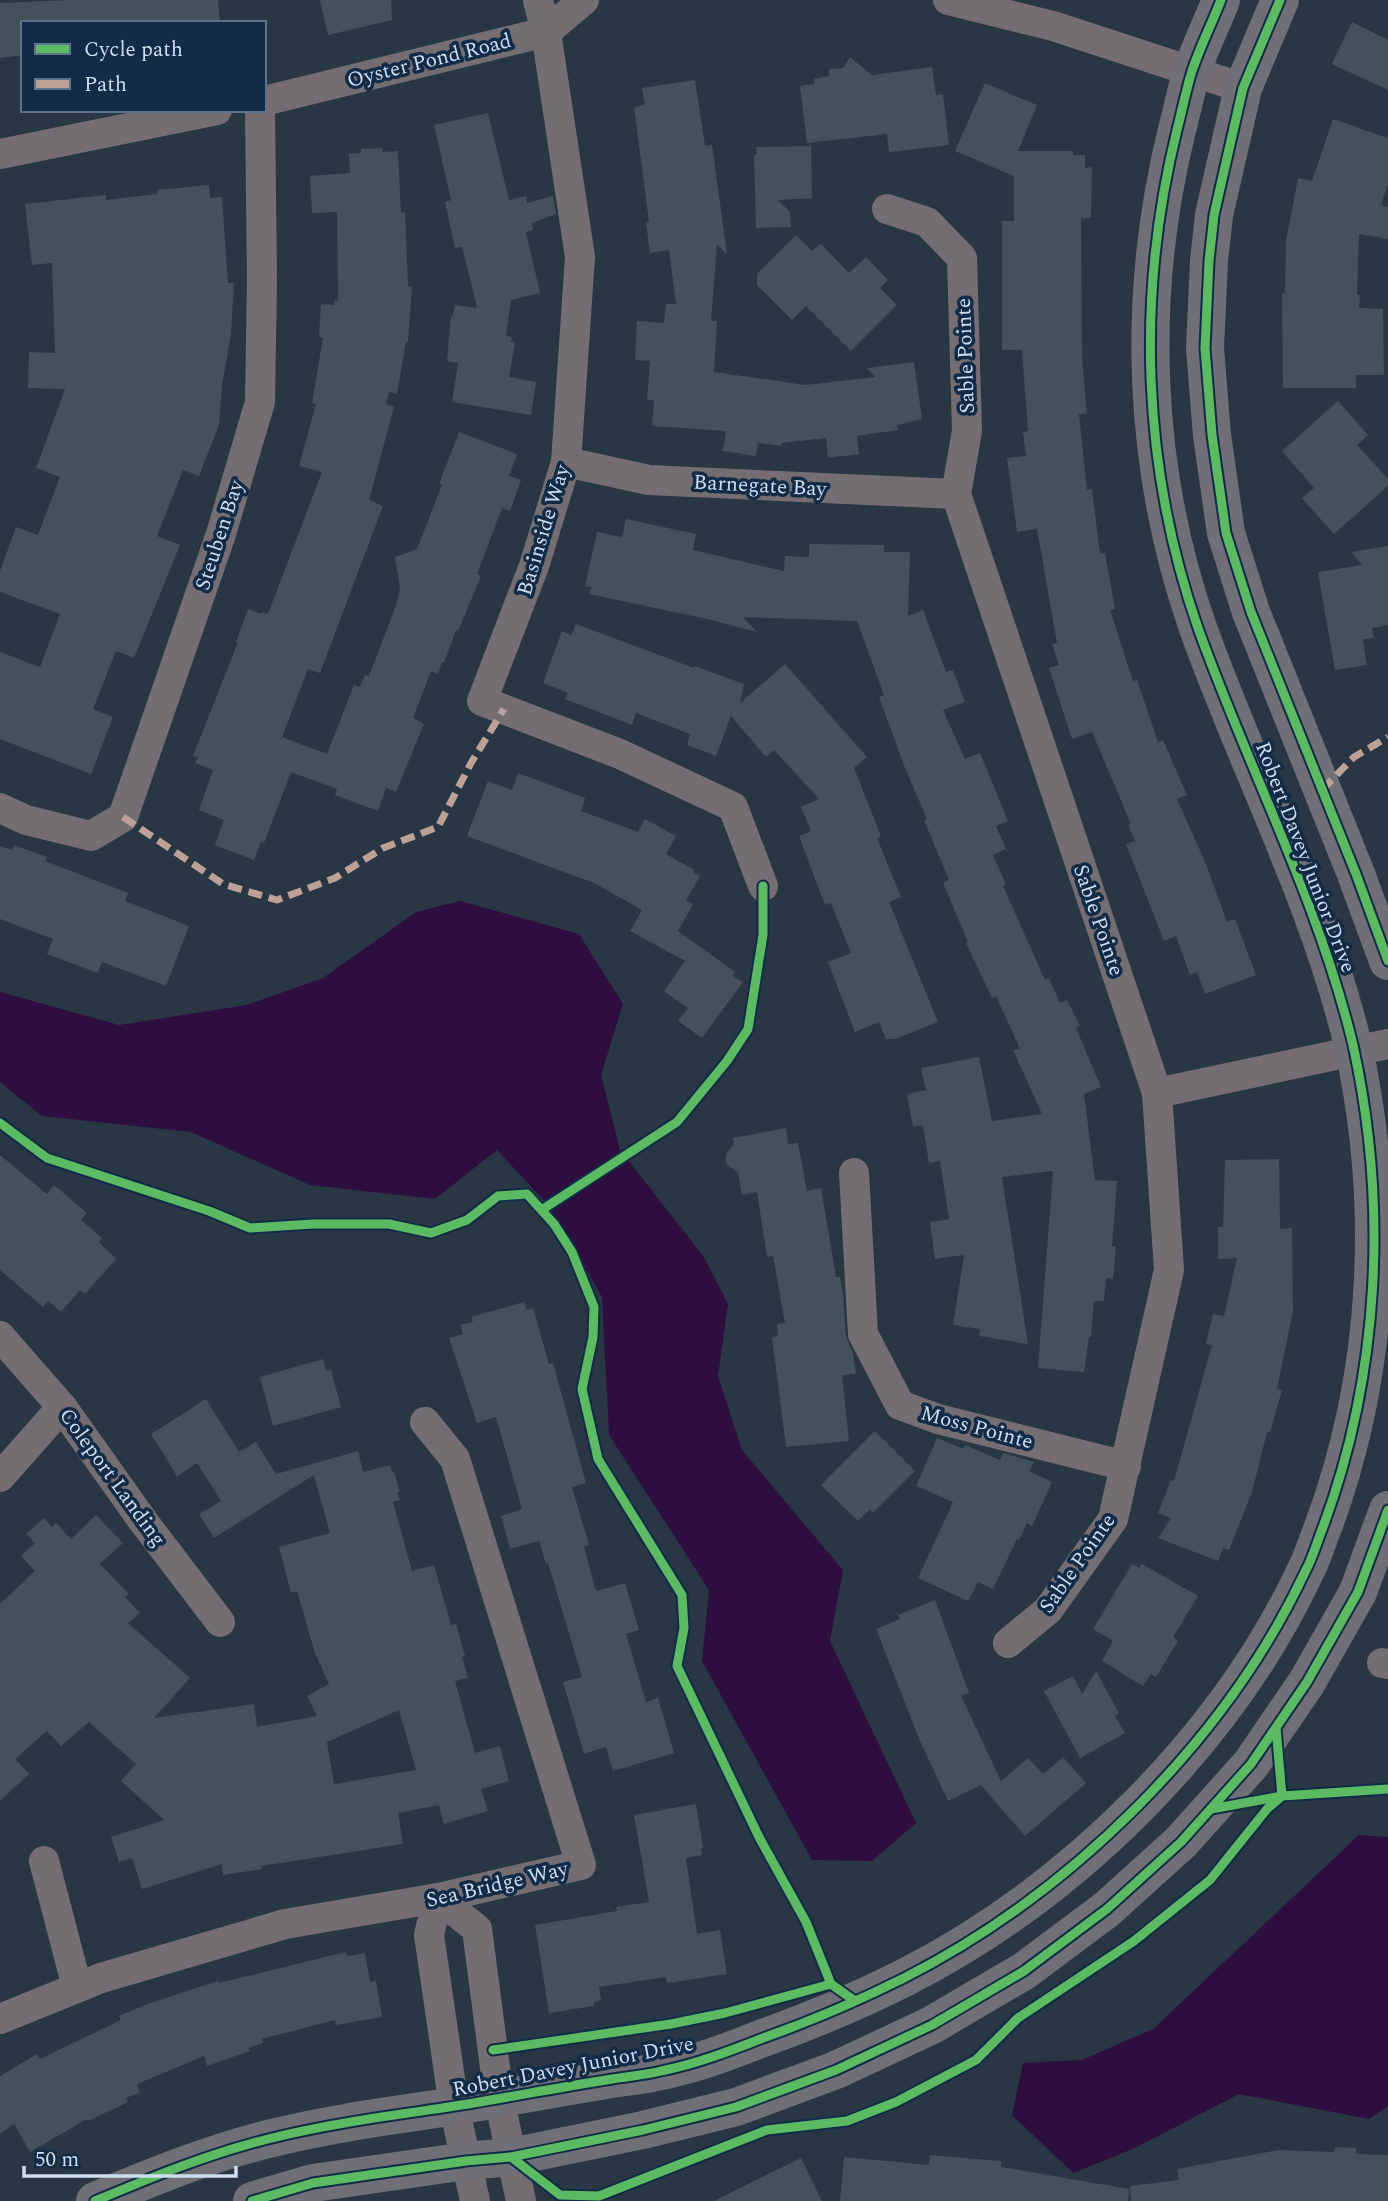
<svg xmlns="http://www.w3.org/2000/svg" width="1388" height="2201" font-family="Spectral,serif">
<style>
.water{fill:#2d0e3f}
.building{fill:#42515c;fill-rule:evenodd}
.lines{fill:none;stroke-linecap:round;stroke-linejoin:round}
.minor{stroke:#746e73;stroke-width:30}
.major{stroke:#706f77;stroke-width:38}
.quiet{stroke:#bda197;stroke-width:7;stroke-dasharray:14 7;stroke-linecap:butt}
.cycleway-casing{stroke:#122c47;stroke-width:13}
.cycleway{stroke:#5cba63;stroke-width:9}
.labels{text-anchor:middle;stroke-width:7;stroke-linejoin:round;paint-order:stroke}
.street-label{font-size:21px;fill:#cedef0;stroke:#122c47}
</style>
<rect width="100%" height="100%" fill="#293745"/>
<g class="water">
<path d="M460 901 579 934 623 1004 601 1075 620 1150 704 1257 728 1304 718 1376 742 1450 843 1570 830 1641 916 1823 872 1861 812 1860 702 1661 709 1590 609 1435 602 1297 549 1206 497 1150 435 1199 310 1185 191 1132 42 1116 0 1082V992L119 1025 247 1005 323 978 416 912Z"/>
<path d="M1359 1835 1388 1837V2106L1369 2119 1239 2094 1135 2148 1073 2173 1012 2115 1023 2063 1082 2060 1153 2029Z"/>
</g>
<g class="building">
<path d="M69 0H218L220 23H23V55L0 58V3Z"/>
<path d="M320 0H391L392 20 328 35Z"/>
<path d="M1352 22 1388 40V90L1332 64Z"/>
<path d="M850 57 872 75 932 67 936 95 943 94 949 145 889 152 887 134 807 143 800 86 814 84V79L829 76V69L843 68Z"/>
<path d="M695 80 705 146 712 145 727 254 717 244 711 321H717L714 372 805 385 875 377 867 368 914 362 922 419 897 425 898 430 857 436 859 454 828 458 826 438 782 443V446L758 443 756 456 723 451 726 431 652 426 654 400H647L650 361 635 360 637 321 664 323 666 304H676L669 250 650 253 646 223 649 222 634 107 645 105 642 88Z"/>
<path d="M985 83 1037 105 1018 151H1073V155H1085V168L1092 167 1091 218H1081L1082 359 1087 414H1079L1087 490 1092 489 1100 554 1105 553 1115 609 1110 610 1133 681 1137 680 1158 742 1163 740 1187 795 1177 799 1206 864 1227 922 1235 919 1256 975 1205 994 1197 972 1190 975 1176 936 1164 941 1126 844 1135 841 1128 825 1131 824 1092 732 1072 739 1049 668 1059 665 1052 644 1057 643 1037 529 1017 532 1007 458 1026 456 1023 432 1028 431 1022 350H1002V221H1014V176L955 151Z"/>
<path d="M488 113 509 200 526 196 527 203 553 196 556 214 532 223 533 230 526 232 540 293 511 300 506 336 512 337 511 342H515L509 377 536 382 531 415 452 402 458 363 447 361 451 316H453L455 305 477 308 462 247 455 248 445 202 451 200 434 125Z"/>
<path d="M1333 119 1388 138V184L1381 205 1388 207V239L1359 234 1357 295H1360L1359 308 1383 309 1384 375H1356V388H1283L1282 293H1285L1286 241 1298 178 1312 181Z"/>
<path d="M811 146 812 198 778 200 790 212 791 227 756 228 754 155H757L756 147Z"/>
<path d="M382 148 383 152 398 151 401 213 405 212 408 286H412L408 342H406L397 394 389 392 386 404 394 407 369 500 383 506 320 673 308 669 282 737 327 754 354 685 360 687 365 675 369 676 397 603 400 588 395 557 417 549 442 485 439 484 459 432 517 454 509 476 521 480 510 511 502 508 477 574 481 576 458 631 456 630 444 663 442 662 438 674 431 671 413 718 424 724 396 792 386 788 378 811 335 795 337 789 291 772 264 843 261 842 254 860 215 845 224 820 199 810 213 770 195 763 198 757 193 756 238 642H236L248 609 262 614 263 612 268 614 322 472 299 466 316 404 312 403 323 338 319 337 321 304 334 305V300L338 301 337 212 312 213 310 176 350 173 349 154 361 153V149Z"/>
<path d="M209 185 210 198 222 197 228 283H234L231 334 222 385 219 425 199 476 183 470 157 536 180 545 134 658 116 651 93 709 113 717 91 774 0 739V652L40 667 60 614 0 592V571L16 527 38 535 60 477 36 468 65 389 28 388 29 352 55 353 52 263 32 265 25 204 106 195V200L157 194V190Z"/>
<path d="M796 235 812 251 821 244 849 273 866 257 888 280 880 288 897 305 851 351 806 306 792 320 757 285V274Z"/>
<path d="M1338 401 1368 435 1357 445 1388 479V486L1334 534 1302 498 1314 488 1282 451Z"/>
<path d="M626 519 696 534 693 550 784 571 785 556 809 557V544L884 545V552H910L908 616 923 610 946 672 953 670 965 702 943 710 965 759 980 753 1008 821 996 826 1006 849 993 855 1006 885 1003 886 1045 980 1049 978 1060 1003 1067 1000 1080 1026 1076 1028 1101 1087 1084 1094 1095 1180 1117 1181 1112 1246H1116L1113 1279 1106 1278 1104 1301H1094L1091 1337H1089L1084 1372 1038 1368 1053 1171 1002 1177 1028 1344 979 1336 980 1329 953 1325 964 1255 935 1259 930 1222 949 1219 940 1161 929 1163 923 1125 913 1127 907 1094 926 1090 921 1068 979 1057 992 1121 1042 1114 1013 1050 1020 1049 996 996 992 998 966 943 968 942 943 883 949 880 924 820 927 819 905 768 879 697 884 695 857 621 743 617 757 632 707 619 589 594 592 587 585 586 597 532 622 537Z"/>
<path d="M1388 546V625L1372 628 1374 638 1363 639 1367 665 1335 670 1318 572 1362 565 1351 552Z"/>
<path d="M576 624 694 668 695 666 744 684 740 703 785 664 867 757 854 768 881 836 877 838 901 897 889 902 938 1022 895 1039H886L879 1022 855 1032 828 962 851 953 831 903 825 905 799 836 811 831 801 807 819 799 774 750 766 757 731 716 716 756 687 745 690 734 636 713 632 725 565 699 568 693 543 683 562 631 571 635Z"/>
<path d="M518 773 585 798 581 811 638 832 645 819 676 836 666 854 694 870 693 872 700 876 686 900 693 904 678 931 735 972 733 976 743 982 702 1038 678 1021 688 1008 664 991 685 961 630 931 642 910 594 883 467 836 488 781 512 790Z"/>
<path d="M14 845 47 857 45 861 128 893 125 901 189 926 166 986 102 962 98 973 47 954 53 939 0 919V846L12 850Z"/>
<path d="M786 1128 788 1144 798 1143 807 1191 821 1188 836 1277H840L843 1294 846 1336 853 1353 856 1374 842 1375 849 1441 786 1447 772 1337 778 1336 777 1324 785 1323 773 1256 767 1257 757 1192 742 1195 738 1173 726 1164V1154L734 1144 733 1138Z"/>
<path d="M0 1155 47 1194 54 1185 87 1213 81 1220 102 1238 99 1242 116 1259 85 1294 80 1290 61 1312 48 1301 43 1307 0 1270Z"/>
<path d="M1279 1159 1280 1229 1292 1228 1293 1311 1277 1389 1282 1390 1270 1432H1267L1252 1492 1229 1550 1223 1548 1218 1561 1158 1538 1171 1518 1158 1513 1171 1480 1174 1481 1212 1345 1206 1344 1213 1314 1224 1316 1237 1258 1218 1259V1227H1223L1225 1160Z"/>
<path d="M524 1302 527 1310 533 1308 549 1364 553 1363 586 1483 572 1487 589 1545 584 1547 596 1591 625 1583 639 1630 626 1634 646 1702 658 1698 674 1753 613 1771 606 1747 584 1754 563 1682 582 1677 548 1563 546 1564 539 1541 510 1549 501 1516 522 1509 496 1417 477 1423 449 1338 463 1334 460 1325 473 1322 471 1317Z"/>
<path d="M323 1359 326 1371 331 1370 341 1407 273 1426 260 1377Z"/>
<path d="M206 1399 239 1452 256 1442 276 1474 358 1451 363 1472 390 1465 392 1472H394L400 1492 397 1493 400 1500 393 1502 412 1571 434 1565 451 1625 456 1624 465 1656 462 1657 468 1678 455 1681 475 1753 500 1746 509 1781 481 1789 488 1811 444 1824 439 1805 398 1813 403 1844 261 1866 262 1869 223 1875 222 1864 142 1889 132 1858 119 1862 111 1837 164 1820 121 1781 136 1764 89 1722 61 1746 47 1731 15 1759 29 1774 0 1801V1604L35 1571 21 1556 35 1543 26 1534 44 1518 52 1527 56 1523 71 1539 96 1515 123 1543 100 1564 129 1594 125 1597 140 1613 128 1623 190 1678 154 1718 254 1704 257 1727 317 1716 307 1696 329 1684 315 1653 297 1591 291 1593 279 1547 330 1533 314 1475 214 1538 199 1514 221 1501 197 1463 177 1476 151 1434ZM399 1710 416 1770 334 1784 327 1742Z"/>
<path d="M875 1431 915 1471 873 1513 870 1509 858 1521 821 1485Z"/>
<path d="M937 1438 963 1449 965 1445 1000 1460 1003 1453 1028 1460 1034 1462 1029 1471 1052 1482 1032 1526 1027 1523 1019 1540 1017 1539 993 1589 978 1582 968 1601 918 1578 953 1502 916 1486Z"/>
<path d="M1132 1564 1139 1568 1142 1564 1198 1596 1173 1637 1178 1641 1156 1677 1151 1674 1143 1686 1102 1661 1113 1641 1093 1629Z"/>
<path d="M935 1600 969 1693 961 1696 1001 1781 1028 1758 1043 1774 1063 1757 1086 1783 1025 1836 981 1785 948 1801 920 1741 876 1629 900 1619 898 1615Z"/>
<path d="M1096 1671 1119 1713 1115 1716 1125 1733 1080 1758 1044 1691 1073 1676 1082 1694Z"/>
<path d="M696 1804 703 1848H701L702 1855 686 1858 697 1934 720 1930 727 1974 667 1983 666 1977 599 1987 601 2000 594 2002V2006L549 2013 535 1925 617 1911 616 1907 649 1902 634 1815Z"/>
<path d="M346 1952 347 1956 365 1953 370 1982 376 1981 382 2017 336 2025 335 2020 262 2039 263 2043 248 2048 250 2051 207 2066 204 2056 137 2084 140 2092 126 2098 128 2102 88 2121 87 2119 30 2152 14 2124 0 2134V2076L37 2054 40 2059 121 2020 119 2016 147 2004 218 1981 219 1983Z"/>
<path d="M1335 2147 1356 2148V2154L1388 2155V2201H1131L1130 2186 1179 2180 1177 2169 1278 2150 1334 2152Z"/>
<path d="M930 2155 1001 2161V2167L1129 2189 1128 2201H840L844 2157 929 2165Z"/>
<path d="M801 2158 822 2201H714Z"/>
</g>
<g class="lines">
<g class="minor">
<path d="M538 0 546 32 580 257 566 462 534 566 482 701 620 754 733 807 763 886"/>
<path d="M948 0 1053 26 1243 88"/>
<path d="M264 101 546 32 584 0"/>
<path d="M0 154 217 110"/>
<path d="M887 209 927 222 962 258 967 431 956 494 1157 1093 1169 1270 1113 1519 1048 1610 1008 1643"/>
<path d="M566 462 649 480 956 494"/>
<path d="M0 808 26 820 91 836 123 817 221 534 260 402 262 279 260 110"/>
<path d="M1157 1093 1388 1044"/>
<path d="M854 1173 863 1334 900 1405 938 1419 1126 1466"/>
<path d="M0 1336 62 1407 143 1521 220 1622"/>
<path d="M0 1477 62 1407"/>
<path d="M1382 1663 1388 1664"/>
<path d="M44 1861 77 1987"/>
<path d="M0 2019 101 1978 285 1924 438 1898 581 1865 455 1459 425 1422"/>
<path d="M475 2201 454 2106 429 1935 438 1898 477 1929 499 2098 521 2201"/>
</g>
<g class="major">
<path d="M1280 0 1243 88 1214 215 1209 261 1205 348 1212 435 1226 533 1251 612 1356 874 1388 961"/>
<path d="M95 2201C152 2177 208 2154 268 2139 328 2124 388 2116 449 2107 500 2099 550 2089 600 2081 620 2077 641 2076 661 2071 696 2064 730 2051 763 2038 811 2021 858 2001 904 1978 1071 1893 1226 1741 1306 1570 1313 1557 1317 1542 1323 1527 1380 1374 1388 1204 1353 1045 1318 900 1248 768 1198 628 1142 468 1136 295 1177 130 1182 111 1186 90 1192 71 1200 47 1212 23 1221 0"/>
<path d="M252 2201 313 2183 466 2161 511 2157 643 2130 736 2107 836 2070 932 2025 1024 1971 1107 1909 1181 1842 1251 1764 1307 1682 1358 1592 1388 1510"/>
</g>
<g class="quiet">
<path d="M1322 790 1354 757 1388 737"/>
<path d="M123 817 223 884 277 900 335 878 383 848 438 827 471 763 504 709"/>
</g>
<g class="cycleway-casing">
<g id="cycleway">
<path d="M1280 0 1243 88 1214 215 1209 261 1205 348 1212 435 1226 533 1251 612 1356 874 1388 961"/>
<path d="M0 1123 47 1158 209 1211 250 1228 313 1224H389L431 1233 467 1220 498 1196 527 1194 554 1224 572 1252 594 1307 593 1337 582 1389 598 1459 682 1595 684 1628 677 1666 760 1839 806 1922 831 1984 855 2001"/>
<path d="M543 1209 677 1122 727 1061 748 1029 763 935V886"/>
<path d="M1211 1809 1282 1796 1276 1728"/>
<path d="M493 2050 671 2024 725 2013 831 1984"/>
<path d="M511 2157 560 2195 599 2196 767 2130 847 2121 896 2102 976 2060 1018 2018 1134 1941 1210 1880 1267 1809 1282 1796 1388 1789"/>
<path d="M95 2201C152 2177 208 2154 268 2139 328 2124 388 2116 449 2107 500 2099 550 2089 600 2081 620 2077 641 2076 661 2071 696 2064 730 2051 763 2038 811 2021 858 2001 904 1978 1071 1893 1226 1741 1306 1570 1313 1557 1317 1542 1323 1527 1380 1374 1388 1204 1353 1045 1318 900 1248 768 1198 628 1142 468 1136 295 1177 130 1182 111 1186 90 1192 71 1200 47 1212 23 1221 0"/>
<path d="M252 2201 313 2183 466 2161 511 2157 643 2130 736 2107 836 2070 932 2025 1024 1971 1107 1909 1181 1842 1251 1764 1307 1682 1358 1592 1388 1510"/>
</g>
</g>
<use href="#cycleway" class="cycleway"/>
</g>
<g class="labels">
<g class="street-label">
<text transform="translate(429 60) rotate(-14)" y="7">Oyster Pond Road</text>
<text transform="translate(965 356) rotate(-92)" y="7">Sable Pointe</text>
<text transform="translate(760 485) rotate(3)" y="7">Barnegate Bay</text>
<text transform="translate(543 530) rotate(-73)" y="7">Basinside Way</text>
<text transform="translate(219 535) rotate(-72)" y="7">Steuben Bay</text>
<text transform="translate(1306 857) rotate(69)" y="7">Robert Davey Junior Drive</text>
<text transform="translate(1099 920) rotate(71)" y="7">Sable Pointe</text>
<text transform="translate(977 1427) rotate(15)" y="7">Moss Pointe</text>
<text transform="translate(113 1477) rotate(54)" y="7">Coleport Landing</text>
<text transform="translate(1077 1563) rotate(-55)" y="7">Sable Pointe</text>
<text transform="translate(497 1884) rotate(-13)" y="7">Sea Bridge Way</text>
<text transform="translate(573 2066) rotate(-11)" y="7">Robert Davey Junior Drive</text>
</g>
</g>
<rect x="21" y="21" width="245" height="91" fill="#122c47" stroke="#5d738b" stroke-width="2"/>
<rect x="35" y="44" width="35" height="10" fill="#5cba63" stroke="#5d738b" stroke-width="2"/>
<text x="84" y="56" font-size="21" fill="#cedef0">Cycle path</text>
<rect x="35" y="79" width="35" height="10" fill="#bda197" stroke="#5d738b" stroke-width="2"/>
<text x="84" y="91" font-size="21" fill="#cedef0">Path</text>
<path d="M24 2166v10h212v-10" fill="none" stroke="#cedef0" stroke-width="3.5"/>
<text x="35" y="2166" font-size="21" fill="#cedef0" stroke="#122c47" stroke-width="5" paint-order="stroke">50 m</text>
</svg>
